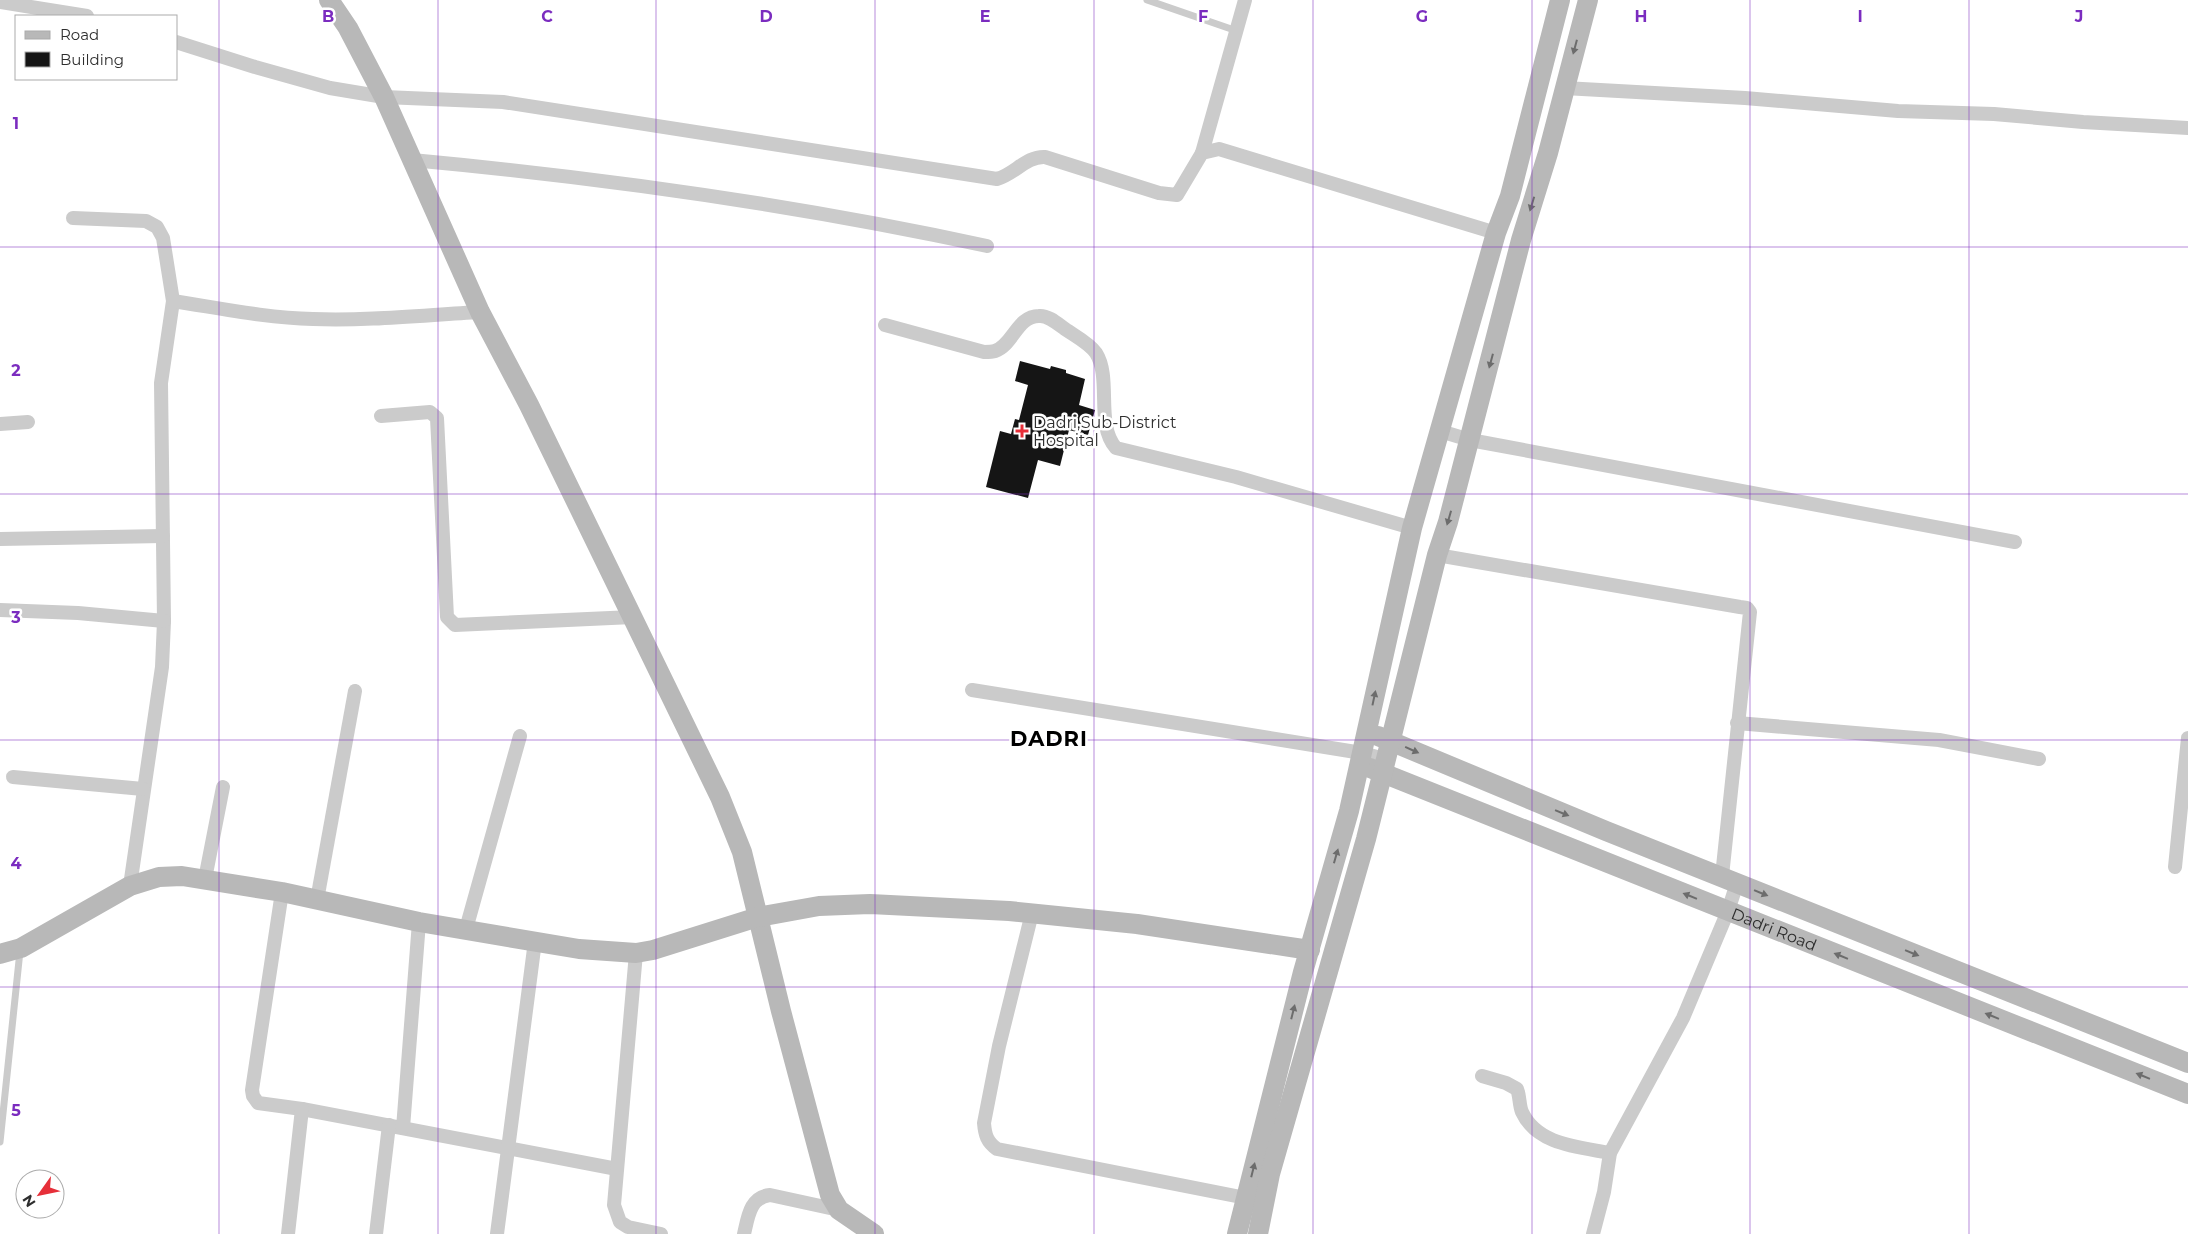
<svg xmlns="http://www.w3.org/2000/svg" width="2188" height="1234" font-family="Montserrat,sans-serif">
<style>
.building{fill:#151515}
.lines{fill:none;stroke-linecap:round;stroke-linejoin:round}
.lane{stroke:#cbcbcb;stroke-width:7}
.street{stroke:#cbcbcb;stroke-width:14}
.secondary{stroke:#b8b8b8;stroke-width:20}
.oneway{fill:#6c6c6c}
.grid{fill:none;stroke:#7b2cbf;stroke-width:1;stroke-opacity:0.55}
.poi-dot{fill:#e62f39;stroke:#fff;stroke-width:2}
.labels{text-anchor:middle;stroke-width:5;stroke-linejoin:round;paint-order:stroke}
.poi-label{font-size:16px;fill:#2e2e2e;stroke:#fff;text-anchor:start}
.street-label{font-size:16px;fill:#2e2e2e;stroke:#fff}
.district-label{font-size:21px;font-weight:bold;letter-spacing:1px;fill:#000;stroke:#fff}
.grid-label{font-size:16px;text-anchor:middle;font-weight:bold;fill:#7b2cbf;stroke:#fff;stroke-width:5;stroke-linejoin:round;paint-order:stroke}
</style>
<rect width="100%" height="100%" fill="#fff"/>
<path class="building" d="M1020 361 1050 369 1051 366 1066 370V373L1085 379 1079 405 1095 410 1088 435 1069 430 1060 466 1038 460 1028 498 986 487 1000 431 1011 434 1015 419 1019 420 1028 385 1015 381Z"/>
<g class="lines">
<g class="lane">
<path d="M1147 0 1237 31"/>
<path d="M0 1142 20 951"/>
</g>
<g class="street">
<path d="M0 2 87 16"/>
<path d="M176 42 255 67 330 88 384 97 503 102 997 179C1015 174 1026 156 1045 157L1159 193 1177 195 1202 153 1219 149 1496 233"/>
<path d="M1564 88 1745 98 1898 111 1994 114 2083 122 2188 128"/>
<path d="M1202 153 1245 0"/>
<path d="M412 160C605 178 797 205 987 246"/>
<path d="M73 218 146 221 157 227 163 238 173 301 161 383 164 621 162 667 130 886"/>
<path d="M173 301C219 308 266 318 313 319 368 321 424 315 480 312"/>
<path d="M885 325 984 352C987 352 992 352 995 351 1013 345 1017 316 1039 316 1048 315 1058 324 1065 329 1075 336 1089 343 1096 353 1112 378 1095 425 1116 448L1236 477 1412 528"/>
<path d="M381 416 430 412 437 418 447 617 455 625 633 617"/>
<path d="M0 424 28 422"/>
<path d="M1440 431 1470 440 2015 542"/>
<path d="M0 539 163 536"/>
<path d="M1437 555 1740 607 1747 608 1750 612 1722 876"/>
<path d="M0 610 78 613 164 621"/>
<path d="M972 690 1362 753 1385 759"/>
<path d="M1737 723 1939 740 2039 759"/>
<path d="M13 777 143 789"/>
<path d="M2175 867 2188 738"/>
<path d="M205 879 223 787"/>
<path d="M282 892 252 1090 253 1096 258 1103 302 1109 617 1169"/>
<path d="M317 900 355 691"/>
<path d="M1032 913 999 1046 984 1123C985 1135 987 1142 997 1149L1246 1198"/>
<path d="M466 929 520 736"/>
<path d="M636 953 614 1205 620 1222 628 1227 661 1234"/>
<path d="M1482 1076 1506 1083 1517 1089C1520 1096 1519 1105 1522 1112 1537 1145 1579 1147 1610 1153"/>
<path d="M403 1128 419 922"/>
<path d="M288 1234 302 1109"/>
<path d="M376 1234 389 1125"/>
<path d="M497 1234 535 941"/>
<path d="M744 1234C748 1217 750 1197 770 1195L839 1210"/>
<path d="M1593 1234 1604 1192 1610 1153 1683 1018 1728 911 1737 883"/>
</g>
<g class="secondary">
<path d="M329 0 348 28 384 97 480 312 529 405 720 797 742 852 781 1011 830 1195 839 1210 874 1234"/>
<path d="M1378 736 1606 831 2188 1063"/>
<path id="s1" d="M1370 768 2188 1094"/>
<path d="M0 954 21 948 130 886 159 877 182 876 282 892 419 922 579 949 636 953 653 950 758 917 819 906 870 904 1009 911 1137 924 1310 950"/>
<path d="M1237 1234 1303 972 1349 811 1412 528 1496 233 1510 196 1560 0"/>
<path d="M1258 1234 1270 1174 1366 839 1437 555 1448 522 1521 240 1548 153 1588 0"/>
</g>
</g>
<defs><path id="oneway-solid" d="M-6-.8H1V-3.2L6.5 0L1 3.2V.8H-6Z" transform="scale(1.25)"/></defs>
<g class="oneway">
<use href="#oneway-solid" transform="translate(1575 47) rotate(105)"/>
<use href="#oneway-solid" transform="translate(1532 204) rotate(107)"/>
<use href="#oneway-solid" transform="translate(1491 361) rotate(105)"/>
<use href="#oneway-solid" transform="translate(1449 518) rotate(106)"/>
<use href="#oneway-solid" transform="translate(1374 698) rotate(-78)"/>
<use href="#oneway-solid" transform="translate(1412 750) rotate(24)"/>
<use href="#oneway-solid" transform="translate(1562 813) rotate(22)"/>
<use href="#oneway-solid" transform="translate(1336 856) rotate(-74)"/>
<use href="#oneway-solid" transform="translate(1761 893) rotate(22)"/>
<use href="#oneway-solid" transform="translate(1690 896) rotate(-158)"/>
<use href="#oneway-solid" transform="translate(1912 953) rotate(22)"/>
<use href="#oneway-solid" transform="translate(1841 956) rotate(-158)"/>
<use href="#oneway-solid" transform="translate(1293 1012) rotate(-76)"/>
<use href="#oneway-solid" transform="translate(1992 1016) rotate(-158)"/>
<use href="#oneway-solid" transform="translate(2143 1076) rotate(-158)"/>
<use href="#oneway-solid" transform="translate(1253 1170) rotate(-76)"/>
</g>
<path class="grid" d="M219 0V1234M438 0V1234M656 0V1234M875 0V1234M1094 0V1234M1313 0V1234M1532 0V1234M1750 0V1234M1969 0V1234M0 247H2188M0 494H2188M0 740H2188M0 987H2188"/>
<path class="poi-dot" d="M1019.5 423.5h5v5h5v5h-5v5h-5v-5h-5v-5h5z"/>
<g class="labels">
<g class="poi-label">
<text x="1033" y="428">Dadri,Sub-District<tspan x="1033" dy="18">Hospital</tspan></text>
</g>
<g class="street-label">
<text dy="6" stroke="none"><textPath href="#s1" startOffset="435">Dadri Road</textPath></text>
</g>
<g class="district-label">
<text x="1049" y="746">DADRI</text>
</g>
</g>
<g class="grid-label">
<text x="328" y="22">B</text>
<text x="547" y="22">C</text>
<text x="766" y="22">D</text>
<text x="985" y="22">E</text>
<text x="1203" y="22">F</text>
<text x="1422" y="22">G</text>
<text x="1641" y="22">H</text>
<text x="1860" y="22">I</text>
<text x="2079" y="22">J</text>
<text x="16" y="129">1</text>
<text x="16" y="376">2</text>
<text x="16" y="623">3</text>
<text x="16" y="869">4</text>
<text x="16" y="1116">5</text>
</g>
<rect x="15" y="15" width="162" height="65" fill="#ffffff" stroke="#ababab"/>
<rect x="25" y="31" width="25" height="8" fill="#b8b8b8" stroke="#ababab"/>
<text x="60" y="40" font-size="15" fill="#2e2e2e">Road</text>
<rect x="25" y="52" width="25" height="15" fill="#151515" stroke="#ababab"/>
<text x="60" y="65" font-size="15" fill="#2e2e2e">Building</text>
<g transform="translate(40 1194) rotate(237)"><circle r="24" fill="#ffffff" stroke="#ababab"/>
<path d="M0-4L9 19L0 12L-9 19Z" fill="#e62f39"/>
<text y="-8" font-size="14" font-weight="bold" text-anchor="middle" fill="#2e2e2e">N</text>
</g>
</svg>
